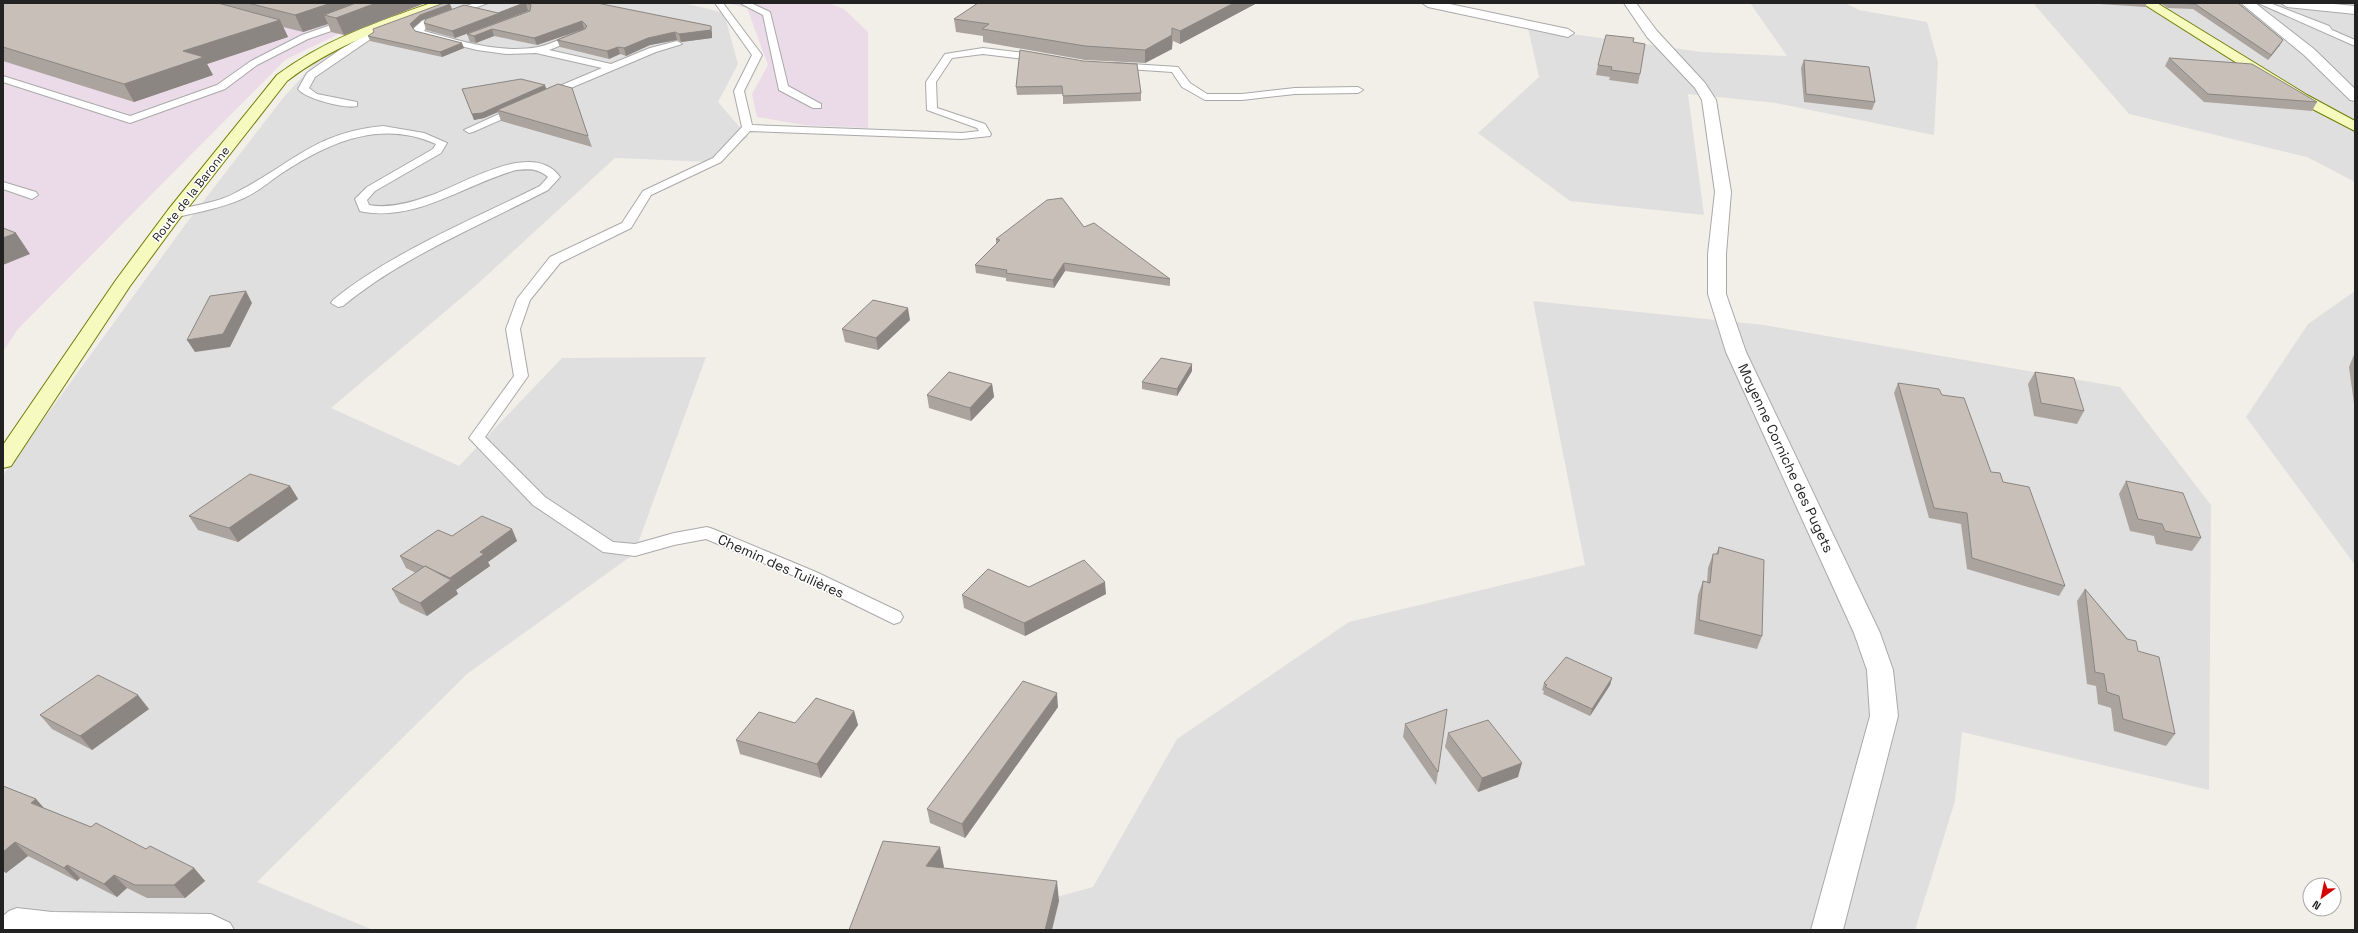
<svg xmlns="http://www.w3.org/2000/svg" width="2358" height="933" font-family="'Space Grotesk',sans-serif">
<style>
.residential{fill:#e0dfdf}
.industrial{fill:#ebdbe8}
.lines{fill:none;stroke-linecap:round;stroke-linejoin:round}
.service-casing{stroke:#a9a9a9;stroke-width:2}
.minor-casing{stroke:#a9a9a9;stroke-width:2}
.tertiary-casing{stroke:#a9a9a9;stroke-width:2}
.secondary-casing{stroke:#707d05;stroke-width:2}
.service{fill:#fff;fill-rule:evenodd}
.minor{fill:#fff;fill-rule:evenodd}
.tertiary{fill:#fff;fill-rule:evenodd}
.secondary{fill:#f7fabf;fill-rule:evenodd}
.wall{fill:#aba49e}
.shaded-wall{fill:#8b8681}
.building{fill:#c7bfb8;stroke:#8b8681}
.labels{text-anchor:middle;stroke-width:3;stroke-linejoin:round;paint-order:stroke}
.far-street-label{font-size:12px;fill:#222;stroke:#fff}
.street-label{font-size:14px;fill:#222;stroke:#fff}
</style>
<rect width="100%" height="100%" fill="#f2efe9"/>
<g class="residential">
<path d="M455 3H684L724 13 738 64 718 102 748 137 712 162 615 158 473 288 331 408 459 466 562 358 706 357 634 554 467 674 257 882 373 930H3V475L185 225 283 98 323 54 398 20Z"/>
<path d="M1750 3H1845L1859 10 1927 22 1938 62 1934 135 1776 103 1688 94 1704 215 1570 201 1478 133 1539 77 1528 28 1702 52 1787 56Z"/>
<path d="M2033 3H2355V182L2307 157 2129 114Z"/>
<path d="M2355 291V565L2246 417 2308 324Z"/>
<path d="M1533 301 1764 325 2120 387 2211 505 2209 790 1962 732 1955 801 1915 930H936L1093 887 1177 739 1349 622 1585 565Z"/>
</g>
<g class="industrial">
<path d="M3 3 357 25 285 60 17 330 3 352Z"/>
<path d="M726 3H829L844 9 868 32V128L804 125 757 117 752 94 768 65 747 8Z"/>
</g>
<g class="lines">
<g class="service-casing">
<g id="service">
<path d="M475 3H488L428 25 424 31C461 41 500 54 538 47 553 44 565 36 579 32L582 33V37L549 50 611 64 650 48 677 41 682 44 656 52 547 98 543 97V93L602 68 536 53 506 54 477 50 417 35 413 29 422 21Z"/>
<path d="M715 3H723L762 55 744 91 752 125 962 133 979 131 977 128 927 110 926 82 945 54 983 48 1042 55 1047 58 1042 61 983 54 952 58 936 82 937 108 985 124 991 134 990 136 962 139 750 131 721 162 651 195 631 228 560 263 530 300 520 329 528 376 485 437 545 497 613 542 635 544 674 533 707 527 713 529 816 572 900 612 903 617 900 622 894 624 804 580 706 539 674 545 635 556 603 552 533 505 469 438 514 376 506 329 517 299 550 257 622 223 643 191 713 158 742 127 734 91 752 55Z"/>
<path d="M740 3H751L770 12 788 86 821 104V108H813L779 90 763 15Z"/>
<path d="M2258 3H2270L2329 26 2332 30 2355 40V46Z"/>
<path d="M351 18 356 21 354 23 308 39 257 65 225 89 130 123 3 82V76L130 116 217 85 251 61 302 35Z"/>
<path d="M362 30H368L375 36 315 77 309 88 317 94 357 102V106C345 109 306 99 298 89L307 73 341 49 364 36 360 32Z"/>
<path d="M1116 63 1178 67 1190 83 1207 94H1242L1295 88 1358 87 1363 90 1358 93 1295 94 1242 100H1205L1182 87 1172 72 1113 68V64Z"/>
<path d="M519 105 524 108 523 110 473 132 469 133 464 130Z"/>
<path d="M383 126 424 133 447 143 441 153 375 191 367 200 369 205C390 209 413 202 432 195 464 184 533 139 560 177L548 190C481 225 400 258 343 306L338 307 331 303 333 300C392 252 472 220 540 186L548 177C537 168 529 169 516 170 466 184 418 221 364 212L360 211 355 199 367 187 433 149 436 144C381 119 329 142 282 173 270 181 258 192 244 198 223 208 197 212 174 218L168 214 170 211C191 206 218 203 237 192 293 163 316 132 383 126Z"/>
<path d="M3 182 36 192 38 195 32 199 3 189Z"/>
<path d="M17 908 52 912 211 914 230 923 234 930H3V916L9 911Z"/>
</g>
</g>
<g class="minor-casing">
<g id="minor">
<path d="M1422 3H1445L1568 29 1574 33 1568 37 1428 7Z"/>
<path d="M2241 3H2255L2314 49 2355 89V101L2350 100 2304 55Z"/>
<path d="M2281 3H2323L2355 6V14L2287 7Z"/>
</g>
</g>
<g class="tertiary-casing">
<path id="tertiary" d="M1624 3H1636L1657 31 1705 83 1716 100 1731 192 1726 254V294L1746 352 1880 633 1893 670 1898 716 1843 930H1811L1870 716 1867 670 1854 633 1726 352 1708 294V254L1715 192 1702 100 1695 88 1647 37Z"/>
</g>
<g class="secondary-casing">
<g id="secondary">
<path d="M431 3H449L447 6C391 26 335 44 287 81L180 218 130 286 11 466 3 468V445L116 280 168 210 277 75C324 40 377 22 431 3Z"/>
<path d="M2142 3H2157L2307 95 2355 121V131L2297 101Z"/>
</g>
</g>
<use href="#service" class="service"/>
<use href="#minor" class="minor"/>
<use href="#tertiary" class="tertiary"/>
<use href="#secondary" class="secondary"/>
</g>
<g class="wall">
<path d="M3 3H425L344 35 331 32 328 24 303 32 283 27 288 37 207 64 213 75 134 102 3 61Z"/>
<path d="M524 3 712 33V38L681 42 677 40 650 45 626 56 620 54 609 59 560 47 557 40 584 29 537 45 494 36 476 43 470 42 467 34 530 11H528L455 38 426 30 424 23 498 13Z"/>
<path d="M1257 3 1180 44 1173 41 1172 49 1145 63 1085 60 983 42V36L956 32 954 19Z"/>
<path d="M2099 3H2147L2145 7 2099 4Z"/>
<path d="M2160 3H2238L2280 45 2268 60 2193 9 2168 8Z"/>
<path d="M2346 3H2355V4Z"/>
<path d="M450 4 452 9 422 20 412 28 415 31 464 48 442 57 370 41 368 36Z"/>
<path d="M1633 42 1640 74 1638 84 1609 80 1610 77 1596 75 1598 65Z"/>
<path d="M1020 50 1141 93V101L1063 104V94L1017 95 1016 87Z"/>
<path d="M2169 58 2317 102 2312 111 2204 102 2165 66Z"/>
<path d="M1804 60 1875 102 1872 110 1804 102 1801 68Z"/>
<path d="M462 89H546L588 136 592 147 501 121 498 112 484 118 474 120Z"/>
<path d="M1084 227 1170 279V286L1065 271 1054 288 1006 281V278L976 273 975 265 996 244V239Z"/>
<path d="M910 320 878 350 845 342 842 329Z"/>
<path d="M2355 352V411L2349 367Z"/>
<path d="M1192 364V371L1177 396 1142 389V382Z"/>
<path d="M2035 372 2084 411 2077 424 2034 416 2028 384Z"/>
<path d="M1898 383 1942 395 1991 472 2003 482 2065 586 2059 596 1967 569 1961 524 1929 518 1894 393Z"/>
<path d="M992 384 994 397 971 421 929 408 927 395Z"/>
<path d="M2126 481 2201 538 2192 551 2156 544 2154 536 2130 531 2119 494Z"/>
<path d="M290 486 298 499 238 542 198 530 189 516Z"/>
<path d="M512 529 517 541 488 562 490 566 456 590 458 594 427 616 400 603 392 589 416 573 406 568 400 556 452 536Z"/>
<path d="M1719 547 1762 636 1757 649 1694 634 1698 595 1703 581 1707 582 1708 568 1713 554H1716Z"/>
<path d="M1029 587 1106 594 1025 636 964 608 962 595Z"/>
<path d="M2085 589 2138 651 2175 734 2166 746 2114 731 2111 708 2098 704 2096 686 2087 684 2077 601Z"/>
<path d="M1612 678 1610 685 1590 716 1543 694 1544 691 1542 690 1544 683Z"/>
<path d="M1058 707 965 838 930 823 927 809Z"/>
<path d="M149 709 92 750 52 729 40 715Z"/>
<path d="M854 711 858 725 821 778 740 754 736 740Z"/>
<path d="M1405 724 1438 772 1436 785 1403 737Z"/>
<path d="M1448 733 1518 777 1478 792 1445 747Z"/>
<path d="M3 786 36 799 44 808 91 827 194 868 205 881 185 898H147L127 888 117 897 80 878 77 881 28 856 6 873 3 871Z"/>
</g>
<g class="shaded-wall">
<path d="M331 3H425L344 35 336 18 324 15 328 24 303 32 295 15Z"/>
<path d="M526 3 528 11 455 38 452 31Z"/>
<path d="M1234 3H1257L1180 44V31Z"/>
<path d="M450 4 452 9 422 20 412 29 410 24 420 15Z"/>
<path d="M280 20 288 37 207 64 213 75 134 102 124 84 183 51Z"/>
<path d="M582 21 584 29 537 45 534 38Z"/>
<path d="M711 26 712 33V38L681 42 679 34Z"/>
<path d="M1172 28V49L1145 63V50Z"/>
<path d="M492 29 494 36 476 43 474 36Z"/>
<path d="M675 32 677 40 650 45 626 56 624 48 648 38Z"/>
<path d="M2283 40 2280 45 2268 60 2271 55Z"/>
<path d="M462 43 464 48 442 57 440 52Z"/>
<path d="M618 47 620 54 609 59 607 51Z"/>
<path d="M545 85 547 91 497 110 498 112 484 118 474 120 472 114Z"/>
<path d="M16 233 30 254 3 265V238Z"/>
<path d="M1064 263 1065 271 1054 288 1053 280Z"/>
<path d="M246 291 252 303 230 347 195 352 187 340Z"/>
<path d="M908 308 910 320 878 350 876 338Z"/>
<path d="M1192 364V371L1177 396V389Z"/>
<path d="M992 384 994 397 971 421 970 408Z"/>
<path d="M290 486 298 499 238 542 229 528Z"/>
<path d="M512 529 517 541 488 562 490 566 456 590 450 578 480 552Z"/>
<path d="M451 580 458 594 427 616 420 603Z"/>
<path d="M1105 582 1106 594 1025 636 1024 623Z"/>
<path d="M1612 678 1610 685 1590 716 1592 709Z"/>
<path d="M1057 693 1058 707 965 838 962 824Z"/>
<path d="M138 695 149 709 92 750 80 736Z"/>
<path d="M854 711 858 725 821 778 817 764Z"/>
<path d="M1522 763 1518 777 1478 792 1482 778Z"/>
<path d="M36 799 48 813 31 803Z"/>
<path d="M15 842 28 856 6 873 3 870V852Z"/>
<path d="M940 847 944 867 930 886 926 866Z"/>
<path d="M67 865 80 878 77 881 64 868Z"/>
<path d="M194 868 205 881 185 898 174 885Z"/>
<path d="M114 875 127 888 117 897 104 884Z"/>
<path d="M1057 881 1059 901 1052 930H1045Z"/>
</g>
<g class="building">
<path d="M3 3H218L280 20 183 51 204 57 124 84 3 47Z"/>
<path d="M248 3H331L295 15Z"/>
<path d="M356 3H376L336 18 324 15Z"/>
<path d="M444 3 450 4 420 15 410 24 415 31 462 43 440 52 368 36 374 32 373 29Z"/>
<path d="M524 3H597L711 26V30L679 34 675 32 648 38 624 48 618 47 607 51 557 40 585 29 587 26 582 21 534 38 492 29 474 36 467 34 530 11 531 5 526 3 452 31 424 23 426 19 464 5 498 13Z"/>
<path d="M978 3H1234L1180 31 1172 28V35L1145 50 1085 46 982 29 989 24 954 19Z"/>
<path d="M2173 3H2238L2283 40 2271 55 2195 4Z"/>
<path d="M1606 35 1634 38 1633 42 1645 44 1640 74 1611 70 1612 67 1598 65Z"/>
<path d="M1020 50 1083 61 1137 64 1141 93 1063 96 1062 86 1016 87Z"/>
<path d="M2169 58 2252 64 2317 102 2208 94Z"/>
<path d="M1804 60 1869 67 1875 102 1806 94Z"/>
<path d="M521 79 545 85 482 113 472 114 462 89Z"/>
<path d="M558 84 572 88 588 136 497 110Z"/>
<path d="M1062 198 1084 227 1094 223 1170 279 1064 263 1053 280 1006 273 1007 270 975 265 1000 240 996 239 1047 200Z"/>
<path d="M3 228 16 233 3 238Z"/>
<path d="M246 291 223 334 187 340 210 296Z"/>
<path d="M873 300 908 308 876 338 842 329Z"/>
<path d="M1161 358 1192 364 1177 389 1142 382Z"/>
<path d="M949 372 992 384 970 408 927 395Z"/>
<path d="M2035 372 2074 378 2084 411 2041 403Z"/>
<path d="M1898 383 1939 389 1942 395 1964 398 1991 472 2000 473 2003 482 2029 487 2065 586 1972 558 1967 513 1934 508Z"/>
<path d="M250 474 290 486 229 528 189 516Z"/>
<path d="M2126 481 2183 493 2201 538 2165 531 2162 524 2138 519Z"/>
<path d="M482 516 512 529 480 552 484 554 450 578 433 570 425 566 424 567 400 556 438 530 452 536Z"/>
<path d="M1719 547 1764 560 1762 636 1699 620 1703 581 1710 583 1713 554H1718Z"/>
<path d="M1084 560 1105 582 1024 623 962 595 988 569 1029 587Z"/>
<path d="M425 566 451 580 420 603 392 589Z"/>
<path d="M2085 589 2127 639 2136 641 2138 651 2159 657 2175 734 2123 719 2119 696 2107 692 2104 674 2095 672Z"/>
<path d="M1566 657 1612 678 1592 709 1545 687 1547 685 1544 683Z"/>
<path d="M98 675 138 695 80 736 40 715Z"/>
<path d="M1023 681 1057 693 962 824 927 809Z"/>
<path d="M816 698 854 711 817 764 736 740 759 712 795 723Z"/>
<path d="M1447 709 1438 772 1405 724Z"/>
<path d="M1488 720 1522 763 1482 778 1448 733Z"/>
<path d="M3 786 36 799 31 803 91 827 96 823 146 849 150 846 194 868 174 885H135L114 875 104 884 67 865 64 868 15 842 3 852Z"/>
<path d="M883 841 940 847 926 866 1057 881 1045 930H849Z"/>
</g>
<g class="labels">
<g class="far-street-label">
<text transform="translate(191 194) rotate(-52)" y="4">Route de la Baronne</text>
</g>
<g class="street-label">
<text transform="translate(1786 458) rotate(65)" y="5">Moyenne Corniche des Pugets</text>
<text transform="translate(781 566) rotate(24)" y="5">Chemin des Tuilières</text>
</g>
</g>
<rect width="2358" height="933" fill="none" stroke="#222222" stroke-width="8"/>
<g transform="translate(2322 897) rotate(213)"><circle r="19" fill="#ffffff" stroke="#a7a7a7"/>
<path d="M0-3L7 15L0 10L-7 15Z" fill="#d40000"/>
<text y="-6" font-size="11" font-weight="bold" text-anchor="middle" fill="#222222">N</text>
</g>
</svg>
